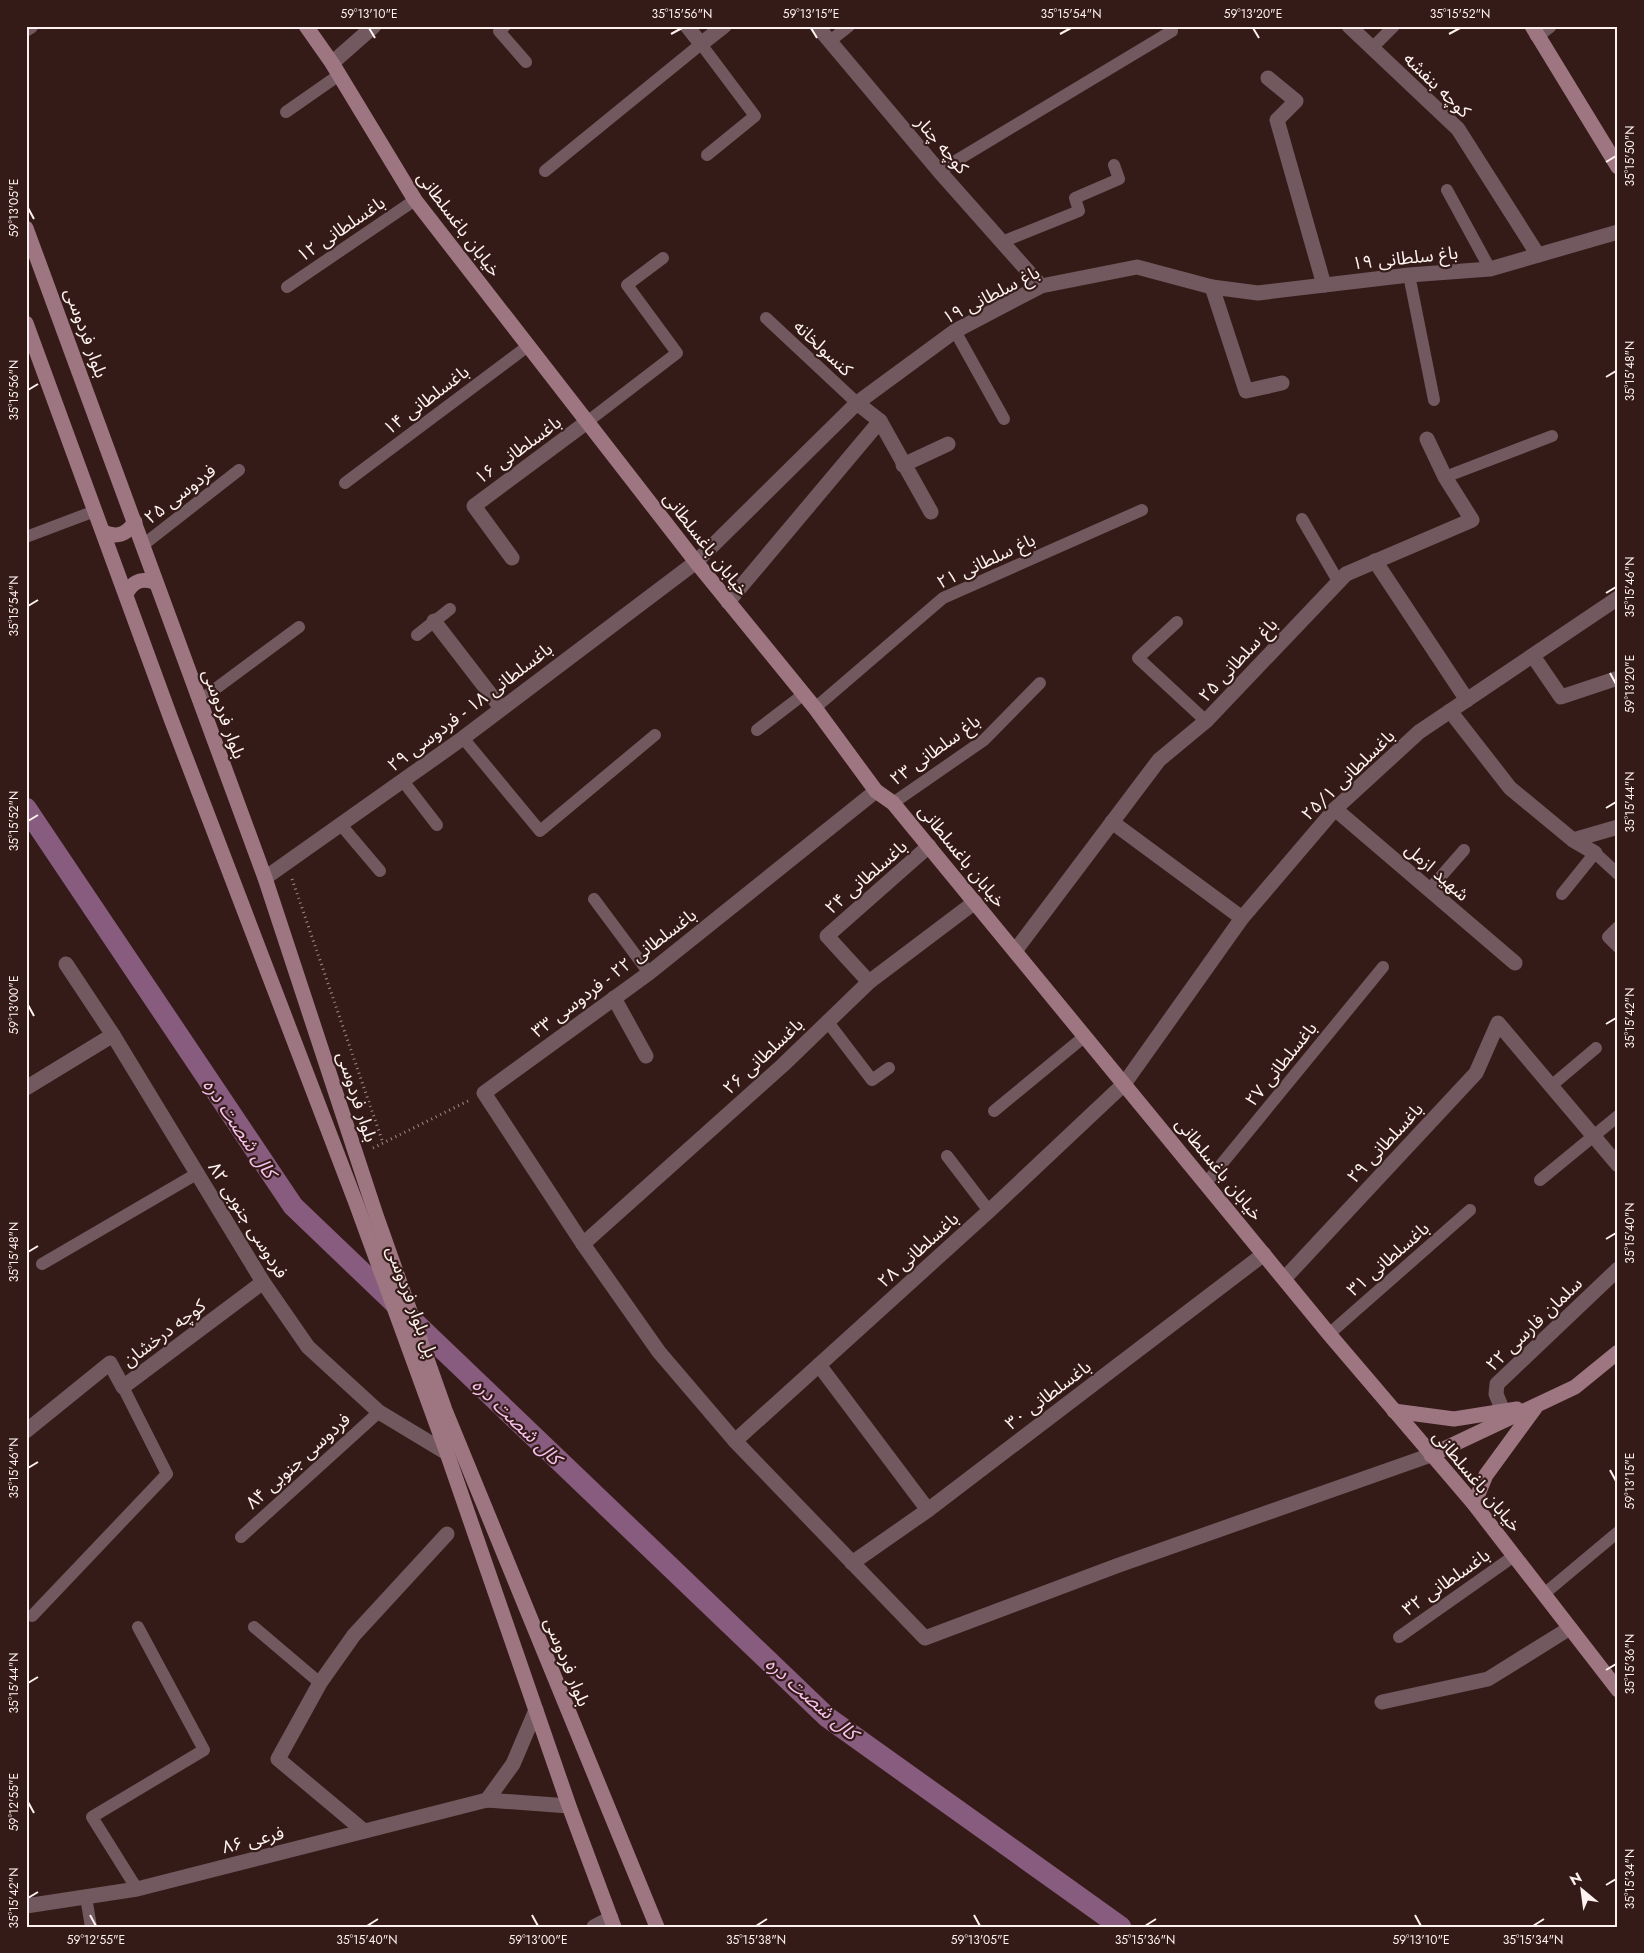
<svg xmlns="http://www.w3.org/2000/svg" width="1644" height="1953" font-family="Jost,'Noto Sans Arabic',sans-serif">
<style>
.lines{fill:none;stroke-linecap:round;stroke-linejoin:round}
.canal{stroke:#875c7f;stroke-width:21}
.path{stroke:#9d8b89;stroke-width:3;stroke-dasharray:1 4;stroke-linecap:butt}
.lane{stroke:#71595f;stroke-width:12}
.street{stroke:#71595f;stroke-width:15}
.secondary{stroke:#9e7681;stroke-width:15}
.ticks{fill:none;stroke:#fdf2f0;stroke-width:2}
.labels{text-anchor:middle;stroke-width:4.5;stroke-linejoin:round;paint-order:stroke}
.street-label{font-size:18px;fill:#fdf2f0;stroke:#351b18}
.water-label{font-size:19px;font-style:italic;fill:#f8c2ee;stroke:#351b18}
.neatline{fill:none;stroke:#fdf2f0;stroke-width:2}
.ticks-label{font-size:12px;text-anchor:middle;fill:#fdf2f0}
</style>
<rect width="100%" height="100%" fill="#351b18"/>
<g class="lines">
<path class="canal" d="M26 808 293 1206 827 1717 1121 1927"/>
<g class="path">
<path d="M292 879 383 1143"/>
<path d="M373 1148 470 1100"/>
</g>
<g class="lane">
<path d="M505 26 499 31 526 62"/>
<path d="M830 41 849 26"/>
<path d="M1372 48 1394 26"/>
<path d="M286 112 339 75"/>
<path d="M545 171 701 44 755 116 707 155"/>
<path d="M939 171 1172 31"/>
<path d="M1447 190 1490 269"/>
<path d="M1002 242 1079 211 1075 198 1119 179 1114 165"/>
<path d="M1409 275 1434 400"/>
<path d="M287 287 415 200"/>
<path d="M766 318 857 403"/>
<path d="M955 331 1004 419"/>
<path d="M587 422 677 353 627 285 663 258"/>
<path d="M1445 477 1552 436"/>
<path d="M345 483 528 346"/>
<path d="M1302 519 1338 581"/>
<path d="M26 537 95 511"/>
<path d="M143 545 239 470"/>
<path d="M1177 622 1138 658 1206 721"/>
<path d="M417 635 450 609"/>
<path d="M199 701 299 627"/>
<path d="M815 708 943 598 1142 510"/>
<path d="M757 730 804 694"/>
<path d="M463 738 540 831 655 735"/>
<path d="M403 781 437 825"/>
<path d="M893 803 984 740 1040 683"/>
<path d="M341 825 380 871"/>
<path d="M1429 890 1464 850"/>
<path d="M1562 894 1595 853 1618 874"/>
<path d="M594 899 649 973"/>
<path d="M1618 927 1608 937 1618 947"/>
<path d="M827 1021 872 1080 889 1068"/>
<path d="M1551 1086 1596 1048"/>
<path d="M994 1111 1085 1036"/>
<path d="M947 1156 989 1211"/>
<path d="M1540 1180 1618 1116"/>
<path d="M1206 1183 1383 967"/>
<path d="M42 1264 198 1173"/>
<path d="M1329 1334 1470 1210"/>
<path d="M241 1537 379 1412"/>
<path d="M1544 1594 1618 1532"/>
<path d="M32 1616 167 1474 123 1387"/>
<path d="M254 1627 320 1683"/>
<path d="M1399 1637 1514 1556"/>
<path d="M137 1889 92 1817 204 1750 138 1627"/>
<path d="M86 1897 91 1927"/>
</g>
<g class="street">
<path d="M687 26 701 44 724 26"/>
<path d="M817 26 939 171 1041 286"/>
<path d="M1349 26 1458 129 1538 255"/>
<path d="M26 29 31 26"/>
<path d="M1537 35 1549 26"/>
<path d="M332 63 374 26"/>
<path d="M1268 78 1296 101 1277 120 1324 285"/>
<path d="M1212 287 1246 391 1282 383"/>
<path d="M857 403 880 421 931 512"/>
<path d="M903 465 948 444"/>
<path d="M512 558 474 506 587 422"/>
<path d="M1375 561 1467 700"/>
<path d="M728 602 880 421"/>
<path d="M434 621 501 708"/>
<path d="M1533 656 1561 697 1618 678"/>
<path d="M1450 711 1510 788 1573 840 1595 853"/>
<path d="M876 791 649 973 484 1093 583 1244 659 1352 735 1441 925 1638 1119 1565 1431 1455"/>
<path d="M1335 809 1515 963"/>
<path d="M1112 822 1242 918"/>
<path d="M1573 840 1618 827"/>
<path d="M265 878 463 738 696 562 857 403 955 331 1041 286 1137 267 1212 287 1258 293 1409 275 1490 269 1618 232"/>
<path d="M1015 951 1159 760 1206 721 1346 574 1472 520 1445 477 1427 439"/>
<path d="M66 964 113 1035 263 1282 308 1347 379 1412 447 1453"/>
<path d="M869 982 827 936 929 846"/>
<path d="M614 998 646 1056"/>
<path d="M26 1088 113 1035"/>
<path d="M583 1244 783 1065 869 982 975 902"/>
<path d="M1284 1279 1476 1073 1498 1023 1618 1165"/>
<path d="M819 1365 928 1510"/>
<path d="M1503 1411 1496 1394 1497 1384 1618 1269"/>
<path d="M26 1431 110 1363 123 1387 263 1282"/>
<path d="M735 1441 989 1211 1124 1084 1242 918 1335 809 1419 732 1618 598"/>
<path d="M852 1563 928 1510 1264 1254"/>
<path d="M1382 1702 1488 1679 1570 1628"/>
<path d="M487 1800 513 1764 536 1710"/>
<path d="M364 1831 278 1759 320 1683 354 1635 447 1534"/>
<path d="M26 1906 137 1889 487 1800 569 1806"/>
<path d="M594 1927 611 1918"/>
</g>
<g class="secondary">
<path d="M306 26 332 63 415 200 696 562 815 708 876 791 893 803 1329 1334 1474 1504 1618 1690"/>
<path d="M1532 26 1618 167"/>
<path d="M26 228 265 878 376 1215 445 1410 657 1927"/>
<path d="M26 323 171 719 356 1203 447 1453 569 1806 614 1927"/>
<path d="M103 532C117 538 126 535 135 522"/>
<path d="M126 594C133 581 141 578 154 582"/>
<path d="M1394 1411 1454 1419 1517 1409"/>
<path d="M1431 1455 1575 1387 1618 1352"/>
<path d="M1474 1504 1486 1475 1535 1408"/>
</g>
</g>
<path class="ticks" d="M369 28 375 38M811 28 817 38M1253 28 1259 38M671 34 682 28M1060 34 1071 28M1449 34 1460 28M1606 162 1616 156M28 208 34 219M1606 377 1616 371M28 390 38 384M1606 593 1616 587M28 606 38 600M1610 673 1616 684M1606 808 1616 802M28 821 38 815M28 1005 34 1016M1606 1024 1616 1018M1606 1239 1616 1233M28 1252 38 1246M28 1468 38 1462M1610 1470 1616 1481M1606 1670 1616 1664M28 1683 38 1677M28 1802 34 1813M1606 1885 1616 1879M28 1898 38 1892M90 1915 96 1926M532 1915 538 1926M974 1915 980 1926M1415 1915 1421 1926M367 1926 378 1919M756 1926 767 1919M1145 1926 1156 1919M1533 1926 1544 1919"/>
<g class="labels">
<g class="street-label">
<text transform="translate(1437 85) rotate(44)" y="6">کوچه بنفشه</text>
<text transform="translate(942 145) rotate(49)" y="6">کوچه چنار</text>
<text transform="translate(459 224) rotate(53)" y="6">خیابان باغسلطانی</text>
<text transform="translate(341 229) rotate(-34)" y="6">باغسلطانی ۱۲</text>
<text transform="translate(1405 258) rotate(-6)" y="6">باغ سلطانی ۱۹</text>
<text transform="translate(991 295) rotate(-27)" y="6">باغ سلطانی ۱۹</text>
<text transform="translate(86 333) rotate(70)" y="6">بلوار فردوسی</text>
<text transform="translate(823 348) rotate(43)" y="6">کنسولخانه</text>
<text transform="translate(426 400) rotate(-37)" y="6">باغسلطانی ۱۴</text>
<text transform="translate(518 450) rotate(-36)" y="6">باغسلطانی ۱۶</text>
<text transform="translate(180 494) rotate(-38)" y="6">فردوسی ۲۵</text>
<text transform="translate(706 544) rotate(52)" y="6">خیابان باغسلطانی</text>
<text transform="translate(986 561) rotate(-25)" y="6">باغ سلطانی ۲۱</text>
<text transform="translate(1238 660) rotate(-47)" y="6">باغ سلطانی ۲۵</text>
<text transform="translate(470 707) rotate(-37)" y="6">باغسلطانی ۱۸ - فردوسی ۲۹</text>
<text transform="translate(224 714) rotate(70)" y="6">بلوار فردوسی</text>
<text transform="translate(935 750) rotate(-36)" y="6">باغ سلطانی ۲۳</text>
<text transform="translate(1348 775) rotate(-44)" y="6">باغسلطانی ۲۵/۱</text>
<text transform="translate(962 856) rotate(51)" y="6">خیابان باغسلطانی</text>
<text transform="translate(1437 872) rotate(41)" y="6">شهید ازمل</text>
<text transform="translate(866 877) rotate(-41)" y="6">باغسلطانی ۲۴</text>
<text transform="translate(614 973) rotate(-37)" y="6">باغسلطانی ۲۲ - فردوسی ۳۳</text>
<text transform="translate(763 1056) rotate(-43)" y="6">باغسلطانی ۲۶</text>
<text transform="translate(1281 1064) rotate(-51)" y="6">باغسلطانی ۲۷</text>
<text transform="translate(357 1097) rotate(72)" y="6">بلوار فردوسی</text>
<text transform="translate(1385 1143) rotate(-47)" y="6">باغسلطانی ۲۹</text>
<text transform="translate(1219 1169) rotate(51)" y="6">خیابان باغسلطانی</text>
<text transform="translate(248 1220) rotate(58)" y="6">فردوسی جنوبی ۸۲</text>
<text transform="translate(918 1250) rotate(-42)" y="6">باغسلطانی ۲۸</text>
<text transform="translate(1388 1259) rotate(-41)" y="6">باغسلطانی ۳۱</text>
<text transform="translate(412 1302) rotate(70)" y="6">پل بلوار فردوسی</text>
<text transform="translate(1534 1324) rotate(-44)" y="6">سلمان فارسی ۲۲</text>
<text transform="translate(164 1333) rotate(-37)" y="6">کوچه درخشان</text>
<text transform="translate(1048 1395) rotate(-37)" y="6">باغسلطانی ۳۰</text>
<text transform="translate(298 1461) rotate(-42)" y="6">فردوسی جنوبی ۸۴</text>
<text transform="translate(1477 1481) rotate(50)" y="6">خیابان باغسلطانی</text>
<text transform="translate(1446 1582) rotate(-35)" y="6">باغسلطانی ۳۲</text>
<text transform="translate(567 1662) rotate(68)" y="6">بلوار فردوسی</text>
<text transform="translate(253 1840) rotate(-14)" y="6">فرعی ۸۶</text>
</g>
<g class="water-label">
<text transform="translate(240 1128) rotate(56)" y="7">کال شصت دره</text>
<text transform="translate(517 1421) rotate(44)" y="7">کال شصت دره</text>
<text transform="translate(812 1698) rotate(41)" y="7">کال شصت دره</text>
</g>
</g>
<rect width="1644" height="1953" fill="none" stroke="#351b18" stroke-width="55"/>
<g transform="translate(1582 1890) rotate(331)" stroke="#351b18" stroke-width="4" paint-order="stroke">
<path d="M0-4L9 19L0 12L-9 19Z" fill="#fdf2f0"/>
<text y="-8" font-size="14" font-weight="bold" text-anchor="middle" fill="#fdf2f0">N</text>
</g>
<rect x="28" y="28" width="1588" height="1898" class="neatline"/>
<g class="ticks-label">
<text x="369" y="18">59°13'10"E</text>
<text x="682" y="18">35°15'56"N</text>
<text x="811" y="18">59°13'15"E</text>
<text x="1071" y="18">35°15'54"N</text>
<text x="1253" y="18">59°13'20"E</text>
<text x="1460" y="18">35°15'52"N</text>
<text transform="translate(1630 156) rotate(-90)" y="4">35°15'50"N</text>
<text transform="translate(14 208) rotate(-90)" y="4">59°13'05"E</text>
<text transform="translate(1630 371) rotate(-90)" y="4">35°15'48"N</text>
<text transform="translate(14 390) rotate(-90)" y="4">35°15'56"N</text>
<text transform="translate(1630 587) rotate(-90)" y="4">35°15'46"N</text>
<text transform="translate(14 606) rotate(-90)" y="4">35°15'54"N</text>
<text transform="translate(1630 684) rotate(-90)" y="4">59°13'20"E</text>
<text transform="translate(1630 802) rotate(-90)" y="4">35°15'44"N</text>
<text transform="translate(14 821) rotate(-90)" y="4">35°15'52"N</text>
<text transform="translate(14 1005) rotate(-90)" y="4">59°13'00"E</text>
<text transform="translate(1630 1018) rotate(-90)" y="4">35°15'42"N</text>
<text transform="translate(1630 1233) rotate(-90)" y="4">35°15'40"N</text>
<text transform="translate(14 1252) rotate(-90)" y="4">35°15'48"N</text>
<text transform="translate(14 1468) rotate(-90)" y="4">35°15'46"N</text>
<text transform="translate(1630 1481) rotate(-90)" y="4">59°13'15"E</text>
<text transform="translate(1630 1664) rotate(-90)" y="4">35°15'36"N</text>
<text transform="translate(14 1683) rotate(-90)" y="4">35°15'44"N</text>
<text transform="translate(14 1802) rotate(-90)" y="4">59°12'55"E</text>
<text transform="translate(1630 1879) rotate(-90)" y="4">35°15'34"N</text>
<text transform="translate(14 1898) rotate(-90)" y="4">35°15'42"N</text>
<text x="96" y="1944">59°12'55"E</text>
<text x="367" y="1944">35°15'40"N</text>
<text x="538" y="1944">59°13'00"E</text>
<text x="756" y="1944">35°15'38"N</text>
<text x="980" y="1944">59°13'05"E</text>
<text x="1145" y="1944">35°15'36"N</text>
<text x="1421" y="1944">59°13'10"E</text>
<text x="1533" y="1944">35°15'34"N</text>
</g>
</svg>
